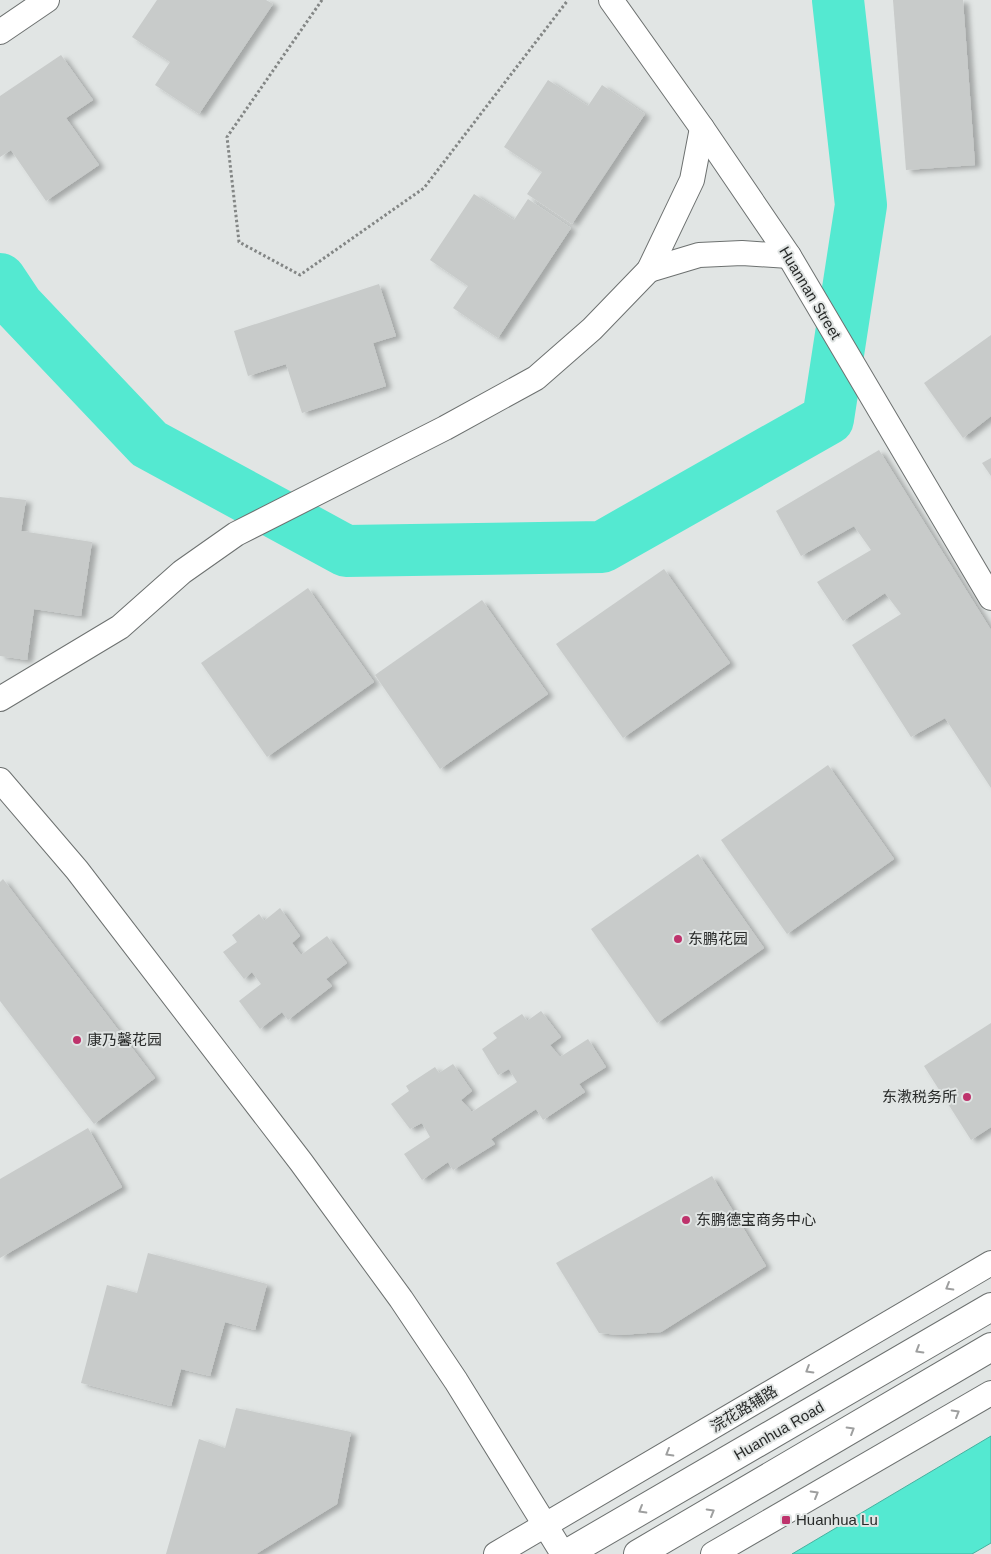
<svg xmlns="http://www.w3.org/2000/svg" width="991" height="1554" font-family="Arial,'Noto Sans SC',sans-serif">
<style>
.water{fill:#54e9d1;stroke:#47b09f}
.lines{fill:none;stroke-linecap:round;stroke-linejoin:round}
.river{stroke:#54e9d1;stroke-width:52}
.building{fill:#c8cbca;filter:url(#shadow)}
.street-casing{stroke:#6d7170;stroke-width:26}
.secondary-casing{stroke:#6d7170;stroke-width:30}
.path{stroke:#838685;stroke-width:3;stroke-dasharray:2.5 2.5;stroke-linecap:butt}
.street{stroke:#fff;stroke-width:24}
.secondary{stroke:#fff;stroke-width:28}
.oneway{stroke:#9e9f9f}
.poi-dot{fill:#be336c;stroke:#e1e5e4;stroke-width:2}
.labels{text-anchor:middle;stroke-width:4;stroke-linejoin:round;paint-order:stroke}
.street-label{font-size:15px;fill:#282a29;stroke:#e1e5e4}
.poi-label{font-size:15px;fill:#282a29;stroke:#e1e5e4;text-anchor:start}
</style>
<defs>
<filter id="shadow"><feDropShadow dx="5.5" dy="3" stdDeviation="2.5" flood-color="#0004"/></filter>
</defs>
<rect width="100%" height="100%" fill="#e1e5e4"/>
<path class="water" d="M991 1436V1543L972 1554H792Z"/>
<g class="lines">
<path class="river" d="M0 279 18 306 149 444 346 551 602 547 828 419 861 205 838 0"/>
</g>
<g class="building">
<path d="M157 0H266L273 4 199 114 155 85 170 62 132 37Z"/>
<path d="M893 0H963L975 165 906 170Z"/>
<path d="M61 55 93 100 66 118 99 165 46 201 11 150 0 157V96Z"/>
<path d="M548 80 588 106 602 85 645 114 572 224 527 194 542 172 504 147Z"/>
<path d="M474 194 514 220 528 199 571 228 498 338 453 308 468 286 430 260Z"/>
<path d="M379 284 396 336 373 343 386 386 302 413 286 364 248 376 234 331Z"/>
<path d="M991 335V416L963 438 924 383Z"/>
<path d="M879 450 991 630V788L945 718 911 737 852 645 901 614 885 593 843 621 817 582 871 550 854 526 801 556 776 511Z"/>
<path d="M991 458V476L982 463Z"/>
<path d="M0 497 26 500 21 531 92 542 81 616 34 609 27 660 0 656Z"/>
<path d="M664 569 730 663 623 738 556 644Z"/>
<path d="M308 588 374 682 267 757 201 663Z"/>
<path d="M482 600 548 694 440 769 375 675Z"/>
<path d="M828 765 894 859 787 934 721 840Z"/>
<path d="M698 854 764 948 657 1023 591 929Z"/>
<path d="M3 879 155 1078 94 1124 0 1001V882Z"/>
<path d="M280 908 300 936 292 943 301 955 327 936 347 963 326 979 332 986 288 1020 282 1012 260 1029 239 1001 261 984 252 972 244 979 223 952 237 942 232 935 259 914 264 921Z"/>
<path d="M541 1011 561 1037 550 1045 560 1057 588 1039 606 1067 579 1084 585 1092 543 1120 536 1109 491 1139 495 1144 453 1170 448 1162 422 1180 404 1154 430 1137 422 1123 410 1129 391 1104 409 1091 406 1086 435 1067 439 1073 453 1064 472 1091 461 1100 472 1112 517 1082 509 1069 498 1075 482 1049 497 1038 493 1033 522 1014 527 1021Z"/>
<path d="M991 1023V1127L971 1140 924 1066Z"/>
<path d="M88 1128 122 1187 0 1258V1179Z"/>
<path d="M712 1176 766 1266 661 1332 620 1335 599 1333 556 1263Z"/>
<path d="M148 1253 267 1284 255 1330 225 1322 210 1376 181 1369 171 1406 81 1383 107 1285 137 1293Z"/>
<path d="M236 1408 351 1432 337 1504 256 1554H166L199 1439 225 1448Z"/>
</g>
<g class="lines">
<g class="street-casing">
<g id="street">
<path d="M611 0 702 128 789 256 991 598"/>
<path d="M0 32 47 0"/>
<path d="M649 270 699 255 742 253 789 256"/>
<path d="M0 699 120 627 182 572 236 534 445 428 536 378 592 329 649 270 692 180 702 128"/>
<path d="M0 780 77 870 301 1162 401 1299 456 1381 563 1554"/>
<path d="M496 1554 991 1263"/>
<path d="M713 1554 991 1393"/>
</g>
</g>
<g class="secondary-casing">
<g id="secondary">
<path d="M566 1554 991 1307"/>
<path d="M638 1554 991 1347"/>
</g>
</g>
<path class="path" d="M322 0 227 137 239 242 300 275 424 188 568 0"/>
<use href="#street" class="street"/>
<use href="#secondary" class="secondary"/>
</g>
<defs><path id="oneway-chevron" d="M-2-3.5L2.5 0L-2 3.5" fill="none" stroke-width="1.6" stroke-linecap="round" stroke-linejoin="round" transform="scale(1.25)"/></defs>
<g class="oneway">
<use href="#oneway-chevron" transform="translate(949 1287) rotate(150)"/>
<use href="#oneway-chevron" transform="translate(919 1350) rotate(149)"/>
<use href="#oneway-chevron" transform="translate(809 1370) rotate(149)"/>
<use href="#oneway-chevron" transform="translate(956 1413) rotate(-30)"/>
<use href="#oneway-chevron" transform="translate(851 1430) rotate(-31)"/>
<use href="#oneway-chevron" transform="translate(669 1453) rotate(150)"/>
<use href="#oneway-chevron" transform="translate(815 1494) rotate(-30)"/>
<use href="#oneway-chevron" transform="translate(642 1510) rotate(150)"/>
<use href="#oneway-chevron" transform="translate(711 1512) rotate(-30)"/>
</g>
<g class="poi-dot">
<circle cx="678" cy="939" r="5"/>
<circle cx="77" cy="1040" r="5"/>
<circle cx="967" cy="1097" r="5"/>
<circle cx="686" cy="1220" r="5"/>
<rect x="781" y="1515" width="10" height="10" rx="2.5"/>
</g>
<g class="labels">
<g class="street-label">
<text transform="translate(810 293) rotate(59)" y="5">Huannan Street</text>
<text transform="translate(744 1409) rotate(-31)" y="5">浣花路辅路</text>
<text transform="translate(779 1431) rotate(-30)" y="5">Huanhua Road</text>
</g>
<g class="poi-label">
<text x="688" y="944">东鹏花园</text>
<text x="87" y="1045">康乃馨花园</text>
<text x="957" y="1102" text-anchor="end">东漖税务所</text>
<text x="696" y="1225">东鹏德宝商务中心</text>
<text x="796" y="1525">Huanhua Lu</text>
</g>
</g>
</svg>
